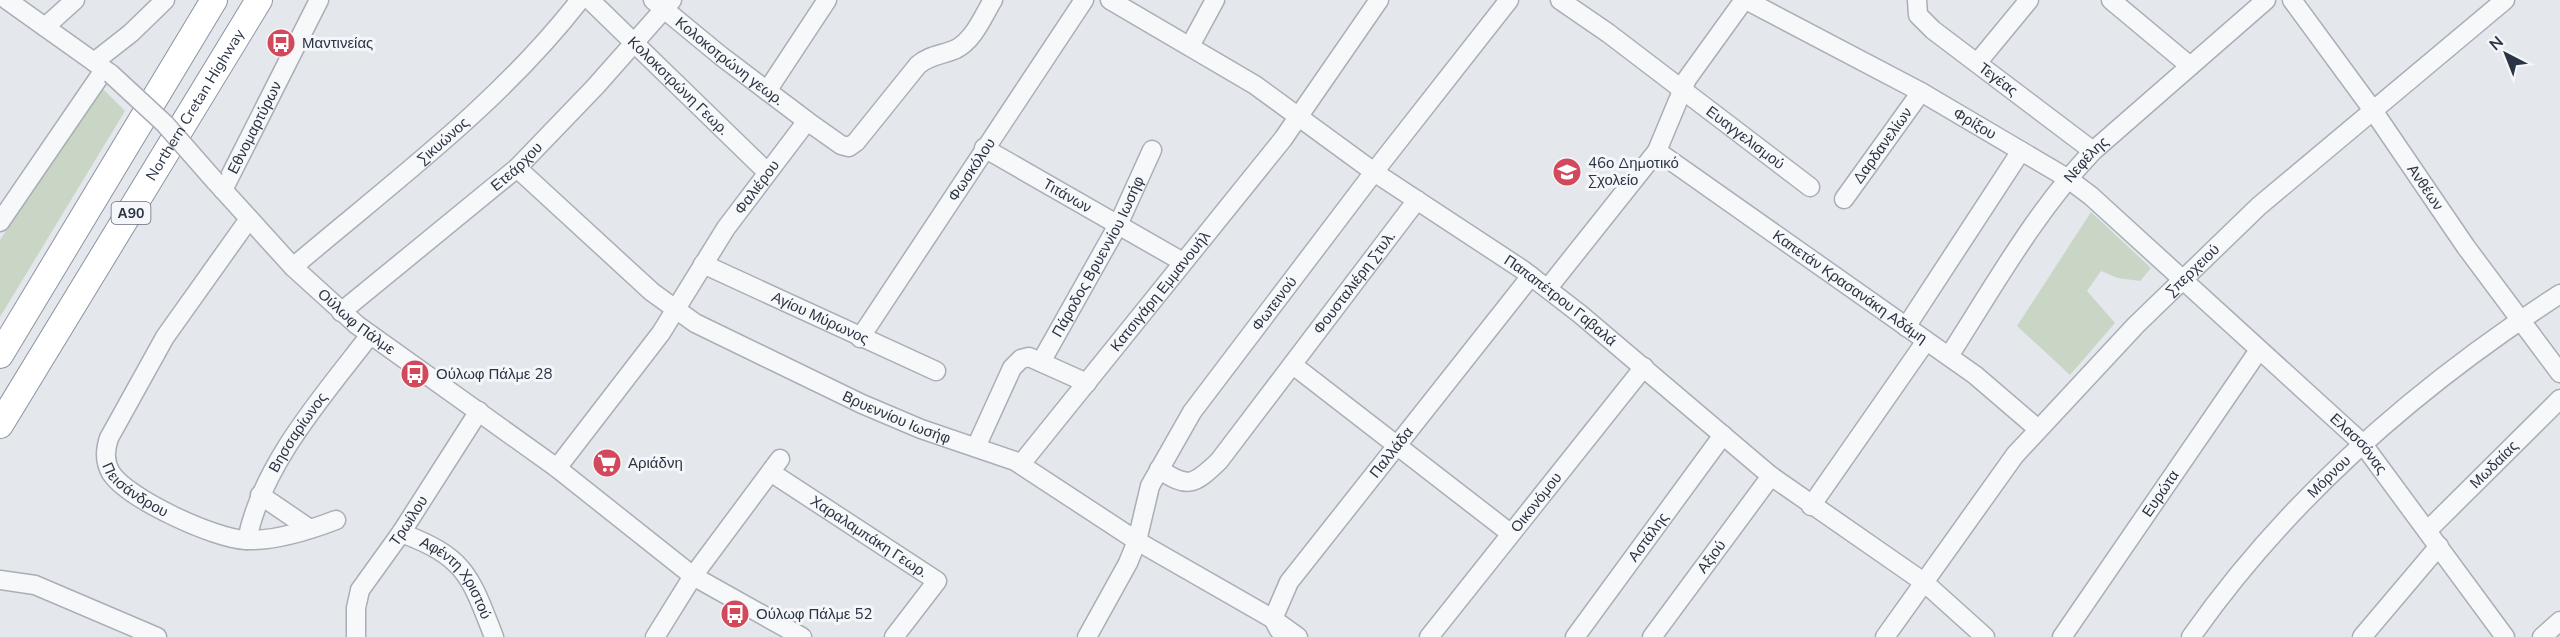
<svg xmlns="http://www.w3.org/2000/svg" width="2560" height="637" font-family="'Nunito Sans',sans-serif">
<style>
.green{fill:#c9d6c5}
.lines{fill:none;stroke-linecap:round;stroke-linejoin:round}
.minor-casing{stroke:#a9aeb7;stroke-width:21}
.highway-casing{stroke:#8b94a3;stroke-width:28}
.minor{stroke:#f7f8fa;stroke-width:18}
.highway{stroke:#fff;stroke-width:26}
.minor-bridge-casing{stroke:#a9aeb7;stroke-width:21;stroke-linecap:butt}
.minor-bridge{stroke:#f7f8fa;stroke-width:18}
.labels{text-anchor:middle;stroke-width:6;stroke-linejoin:round;paint-order:stroke}
.shield{fill:#f4f6f9;stroke:#676e7b;stroke-width:1.5}
.shield-label{font-size:14px;font-weight:bold;fill:#2b3445}
.poi-label{font-size:15px;fill:#2b3445;stroke:#f4f6f9;text-anchor:start}
.street-label{font-size:15px;fill:#2b3445;stroke:#f4f6f9}
</style>
<rect width="100%" height="100%" fill="#e4e7ec"/>
<g class="green">
<path d="M102 88 125 111 0 317V240Z"/>
<path d="M2091 212 2151 268 2140 281 2118 278 2101 271 2087 291 2115 323 2070 375 2017 326Z"/>
</g>
<g class="lines">
<g class="minor-casing">
<g id="minor">
<path d="M7 0 111 74"/>
<path id="s1" d="M590 0 767 172"/>
<path id="s2" d="M653 0 721 56 807 121"/>
<path id="s3" d="M1110 0 1255 85 1374 172 1523 270 1580 314 1771 476 1925 583 1985 637"/>
<path id="s4" d="M1560 0 1608 33 1810 187"/>
<path id="s5" d="M1746 0 1921 92 2067 178 2091 196 2362 443 2505 637"/>
<path id="s6" d="M1917 0 1918 15 1933 30 2093 151"/>
<path d="M2111 0 2190 66"/>
<path id="s7" d="M2292 0 2372 109 2466 247 2560 373"/>
<path d="M45 27 75 0"/>
<path d="M1190 46 1215 0"/>
<path d="M94 62 131 33 165 0"/>
<path d="M1977 63 2029 0"/>
<path d="M767 91 827 0"/>
<path id="s8" d="M984 148 1183 262"/>
<path id="s9" d="M1657 151 1975 375 2038 429"/>
<path id="s10" d="M517 168 652 292 695 323 862 404 921 429 1015 461 1137 541 1273 619 1298 637"/>
<path id="s11" d="M215 181 293 267 357 325 557 468 693 576 802 637"/>
<path id="s12" d="M223 190 319 0"/>
<path id="s13" d="M1844 199 1921 92"/>
<path id="s14" d="M249 219 165 337 109 438C105 450 104 461 111 473 128 499 215 539 246 540 275 541 310 530 336 520"/>
<path d="M0 222 104 70"/>
<path id="s15" d="M703 264 936 371"/>
<path id="s16" d="M293 267C393 182 499 104 580 0"/>
<path d="M1548 288 1657 151 1687 79 1744 0"/>
<path id="s17" d="M341 312 517 168 595 87 672 0"/>
<path d="M1906 327 2021 151"/>
<path id="s18" d="M860 338 1084 0"/>
<path id="s19" d="M1949 356C1994 286 2035 212 2093 151L2266 0"/>
<path id="s20" d="M1041 362 1118 225 1152 150"/>
<path d="M1293 365 1510 533"/>
<path d="M976 447 1012 368 1021 359 1029 357 1087 383"/>
<path id="s21" d="M1021 464 1283 139 1379 0"/>
<path id="s22" d="M557 468 661 333 726 228 807 121 841 145 849 147 856 142 918 65C929 55 943 55 956 49 974 40 983 16 993 0"/>
<path id="s23" d="M1159 469C1188 489 1194 485 1219 461L1417 200"/>
<path id="s24" d="M772 473 937 581 894 637"/>
<path d="M260 495 310 529"/>
<path d="M1811 506 1926 341"/>
<path id="s25" d="M2428 530 2560 399"/>
<path id="s26" d="M401 533C466 557 470 576 494 637"/>
<path id="s27" d="M247 540C262 464 324 395 370 335"/>
<path d="M0 580 35 585 157 637"/>
<path id="s28" d="M1279 630 1273 619 1289 582 1531 276"/>
<path id="s29" d="M356 637V608L360 590 401 533 479 411"/>
<path d="M655 637 693 576 780 459"/>
<path id="s30" d="M1087 637 1128 563 1137 541 1150 486 1192 412 1374 172 1509 0"/>
<path id="s31" d="M1429 637 1644 367"/>
<path id="s32" d="M1575 637 1723 435"/>
<path id="s33" d="M1652 637 1771 476"/>
<path id="s34" d="M1885 637 2015 455 2136 325 2259 206 2505 0"/>
<path id="s35" d="M2062 637 2259 350"/>
<path id="s36" d="M2191 637C2288 499 2419 385 2560 294"/>
<path d="M2362 637 2439 546"/>
<path d="M2542 637 2560 621"/>
</g>
</g>
<g class="highway-casing">
<g id="highway">
<path d="M0 355 214 0"/>
<path id="s37" d="M0 425 259 0"/>
</g>
</g>
<use href="#minor" class="minor"/>
<use href="#highway" class="highway"/>
<g class="minor-bridge-casing">
<path id="minor-bridge" d="M111 74 165 124 215 181"/>
</g>
<use href="#minor-bridge" class="minor-bridge"/>
</g>
<defs>
<g id="bus-disc" transform="scale(1.5)"><circle r="9.5" fill="#d1495b" stroke="#f4f6f9"/><path d="M-5-6H5V4H4V6H2V4H-2V6H-4V4H-5ZM-3.5-4V0h7V-4ZM-3.5 1.2v1.5H-2V1.2ZM2 1.2v1.5H3.5V1.2Z" fill="#fff"/></g>
<g id="school-disc" transform="scale(1.5)"><circle r="9.5" fill="#d1495b" stroke="#f4f6f9"/><path d="M0-5L7-2L0 1L-7-2ZM-4 1L0 2.5L4 1V4Q0 6-4 4Z" fill="#fff"/></g>
<g id="supermarket-disc" transform="scale(1.5)"><circle r="9.5" fill="#d1495b" stroke="#f4f6f9"/><path d="M-6-5.5h2.5l.6 2H6L4.5 2H-2.5L-4.4-4H-6ZM-1.5 3.2a1.3 1.3 0 1 0 .1 0ZM3 3.2a1.3 1.3 0 1 0 .1 0Z" fill="#fff"/></g>
</defs>
<g fill-rule="evenodd">
<use href="#bus-disc" x="281" y="43"/>
<use href="#school-disc" x="1567" y="172"/>
<use href="#bus-disc" x="415" y="374"/>
<use href="#supermarket-disc" x="607" y="463"/>
<use href="#bus-disc" x="735" y="614"/>
</g>
<g class="labels">
<rect class="shield" x="111.5" y="202" width="39" height="22" rx="4.5"/>
<g class="shield-label">
<text x="131" y="218">Α90</text>
</g>
<g class="poi-label">
<text x="302" y="48">Μαντινείας</text>
<text x="1588" y="168">46ο Δημοτικό<tspan x="1588" dy="17">Σχολείο</tspan></text>
<text x="436" y="379">Ούλωφ Πάλμε 28</text>
<text x="628" y="468">Αριάδνη</text>
<text x="756" y="619">Ούλωφ Πάλμε 52</text>
</g>
<g class="street-label">
<text dy="5" stroke="none"><textPath href="#s2" startOffset="98">Κολοκοτρώνη γεωρ.</textPath></text>
<text dy="5" stroke="none"><textPath href="#s6" startOffset="118">Τεγέας</textPath></text>
<text dy="5" stroke="none"><textPath href="#s1" startOffset="123">Κολοκοτρώνη Γεωρ.</textPath></text>
<text dy="5" stroke="none"><textPath href="#s37" startOffset="375">Northern Cretan Highway</textPath></text>
<text dy="5" stroke="none"><textPath href="#s5" startOffset="260">Φρίξου</textPath></text>
<text dy="5" stroke="none"><textPath href="#s12" startOffset="70">Εθνομαρτύρων</textPath></text>
<text dy="5" stroke="none"><textPath href="#s4" startOffset="231">Ευαγγελισμού</textPath></text>
<text dy="5" stroke="none"><textPath href="#s16" startOffset="196">Σικυώνος</textPath></text>
<text dy="5" stroke="none"><textPath href="#s13" startOffset="66">Δαρδανελίων</textPath></text>
<text dy="5" stroke="none"><textPath href="#s19" startOffset="240">Νεφέλης</textPath></text>
<text dy="5" stroke="none"><textPath href="#s17" startOffset="228">Ετεάρχου</textPath></text>
<text dy="5" stroke="none"><textPath href="#s18" startOffset="202">Φωσκόλου</textPath></text>
<text dy="5" stroke="none"><textPath href="#s22" startOffset="345">Φαλιέρου</textPath></text>
<text dy="5" stroke="none"><textPath href="#s7" startOffset="230">Ανθέων</textPath></text>
<text dy="5" stroke="none"><textPath href="#s8" startOffset="96">Τιτάνων</textPath></text>
<text dy="5" stroke="none"><textPath href="#s20" startOffset="120">Πάροδος Βρυεννίου Ιωσήφ</textPath></text>
<text dy="5" stroke="none"><textPath href="#s34" startOffset="480">Σπερχειού</textPath></text>
<text dy="5" stroke="none"><textPath href="#s23" startOffset="294">Φουσταλιέρη Στυλ.</textPath></text>
<text dy="5" stroke="none"><textPath href="#s9" startOffset="236">Καπετάν Κρασανάκη Αδάμη</textPath></text>
<text dy="5" stroke="none"><textPath href="#s21" startOffset="222">Κατσιγάρη Εμμανουήλ</textPath></text>
<text dy="5" stroke="none"><textPath href="#s3" startOffset="542">Παπαπέτρου Γαβαλά</textPath></text>
<text dy="5" stroke="none"><textPath href="#s30" startOffset="386">Φωτεινού</textPath></text>
<text dy="5" stroke="none"><textPath href="#s15" startOffset="129">Αγίου Μύρωνος</textPath></text>
<text dy="5" stroke="none"><textPath href="#s11" startOffset="200">Ούλωφ Πάλμε</textPath></text>
<text dy="5" stroke="none"><textPath href="#s10" startOffset="459">Βρυεννίου Ιωσήφ</textPath></text>
<text dy="5" stroke="none"><textPath href="#s27" startOffset="120">Βησσαρίωνος</textPath></text>
<text dy="5" stroke="none"><textPath href="#s5" startOffset="762">Ελασσόνας</textPath></text>
<text dy="5" stroke="none"><textPath href="#s28" startOffset="218">Παλλάδα</textPath></text>
<text dy="5" stroke="none"><textPath href="#s25" startOffset="93">Μωδαίας</textPath></text>
<text dy="5" stroke="none"><textPath href="#s36" startOffset="212">Μόρνου</textPath></text>
<text dy="5" stroke="none"><textPath href="#s14" startOffset="326">Πεισάνδρου</textPath></text>
<text dy="5" stroke="none"><textPath href="#s35" startOffset="174">Ευρώτα</textPath></text>
<text dy="5" stroke="none"><textPath href="#s31" startOffset="172">Οικονόμου</textPath></text>
<text dy="5" stroke="none"><textPath href="#s29" startOffset="132">Τρωίλου</textPath></text>
<text dy="5" stroke="none"><textPath href="#s24" startOffset="116">Χαραλαμπάκη Γεωρ.</textPath></text>
<text dy="5" stroke="none"><textPath href="#s32" startOffset="124">Αστάλης</textPath></text>
<text dy="5" stroke="none"><textPath href="#s33" startOffset="100">Αξιού</textPath></text>
<text dy="5" stroke="none"><textPath href="#s26" startOffset="74">Αφέντη Χριστού</textPath></text>
</g>
</g>
<g transform="translate(2506 54) rotate(318)" stroke="#f4f6f9" stroke-width="4.5" paint-order="stroke">
<path d="M0-4.5L10 22L0 15L-10 22Z" fill="#2b3445"/>
<text y="-9" font-size="16" font-weight="bold" text-anchor="middle" fill="#2b3445">N</text>
</g>
</svg>
